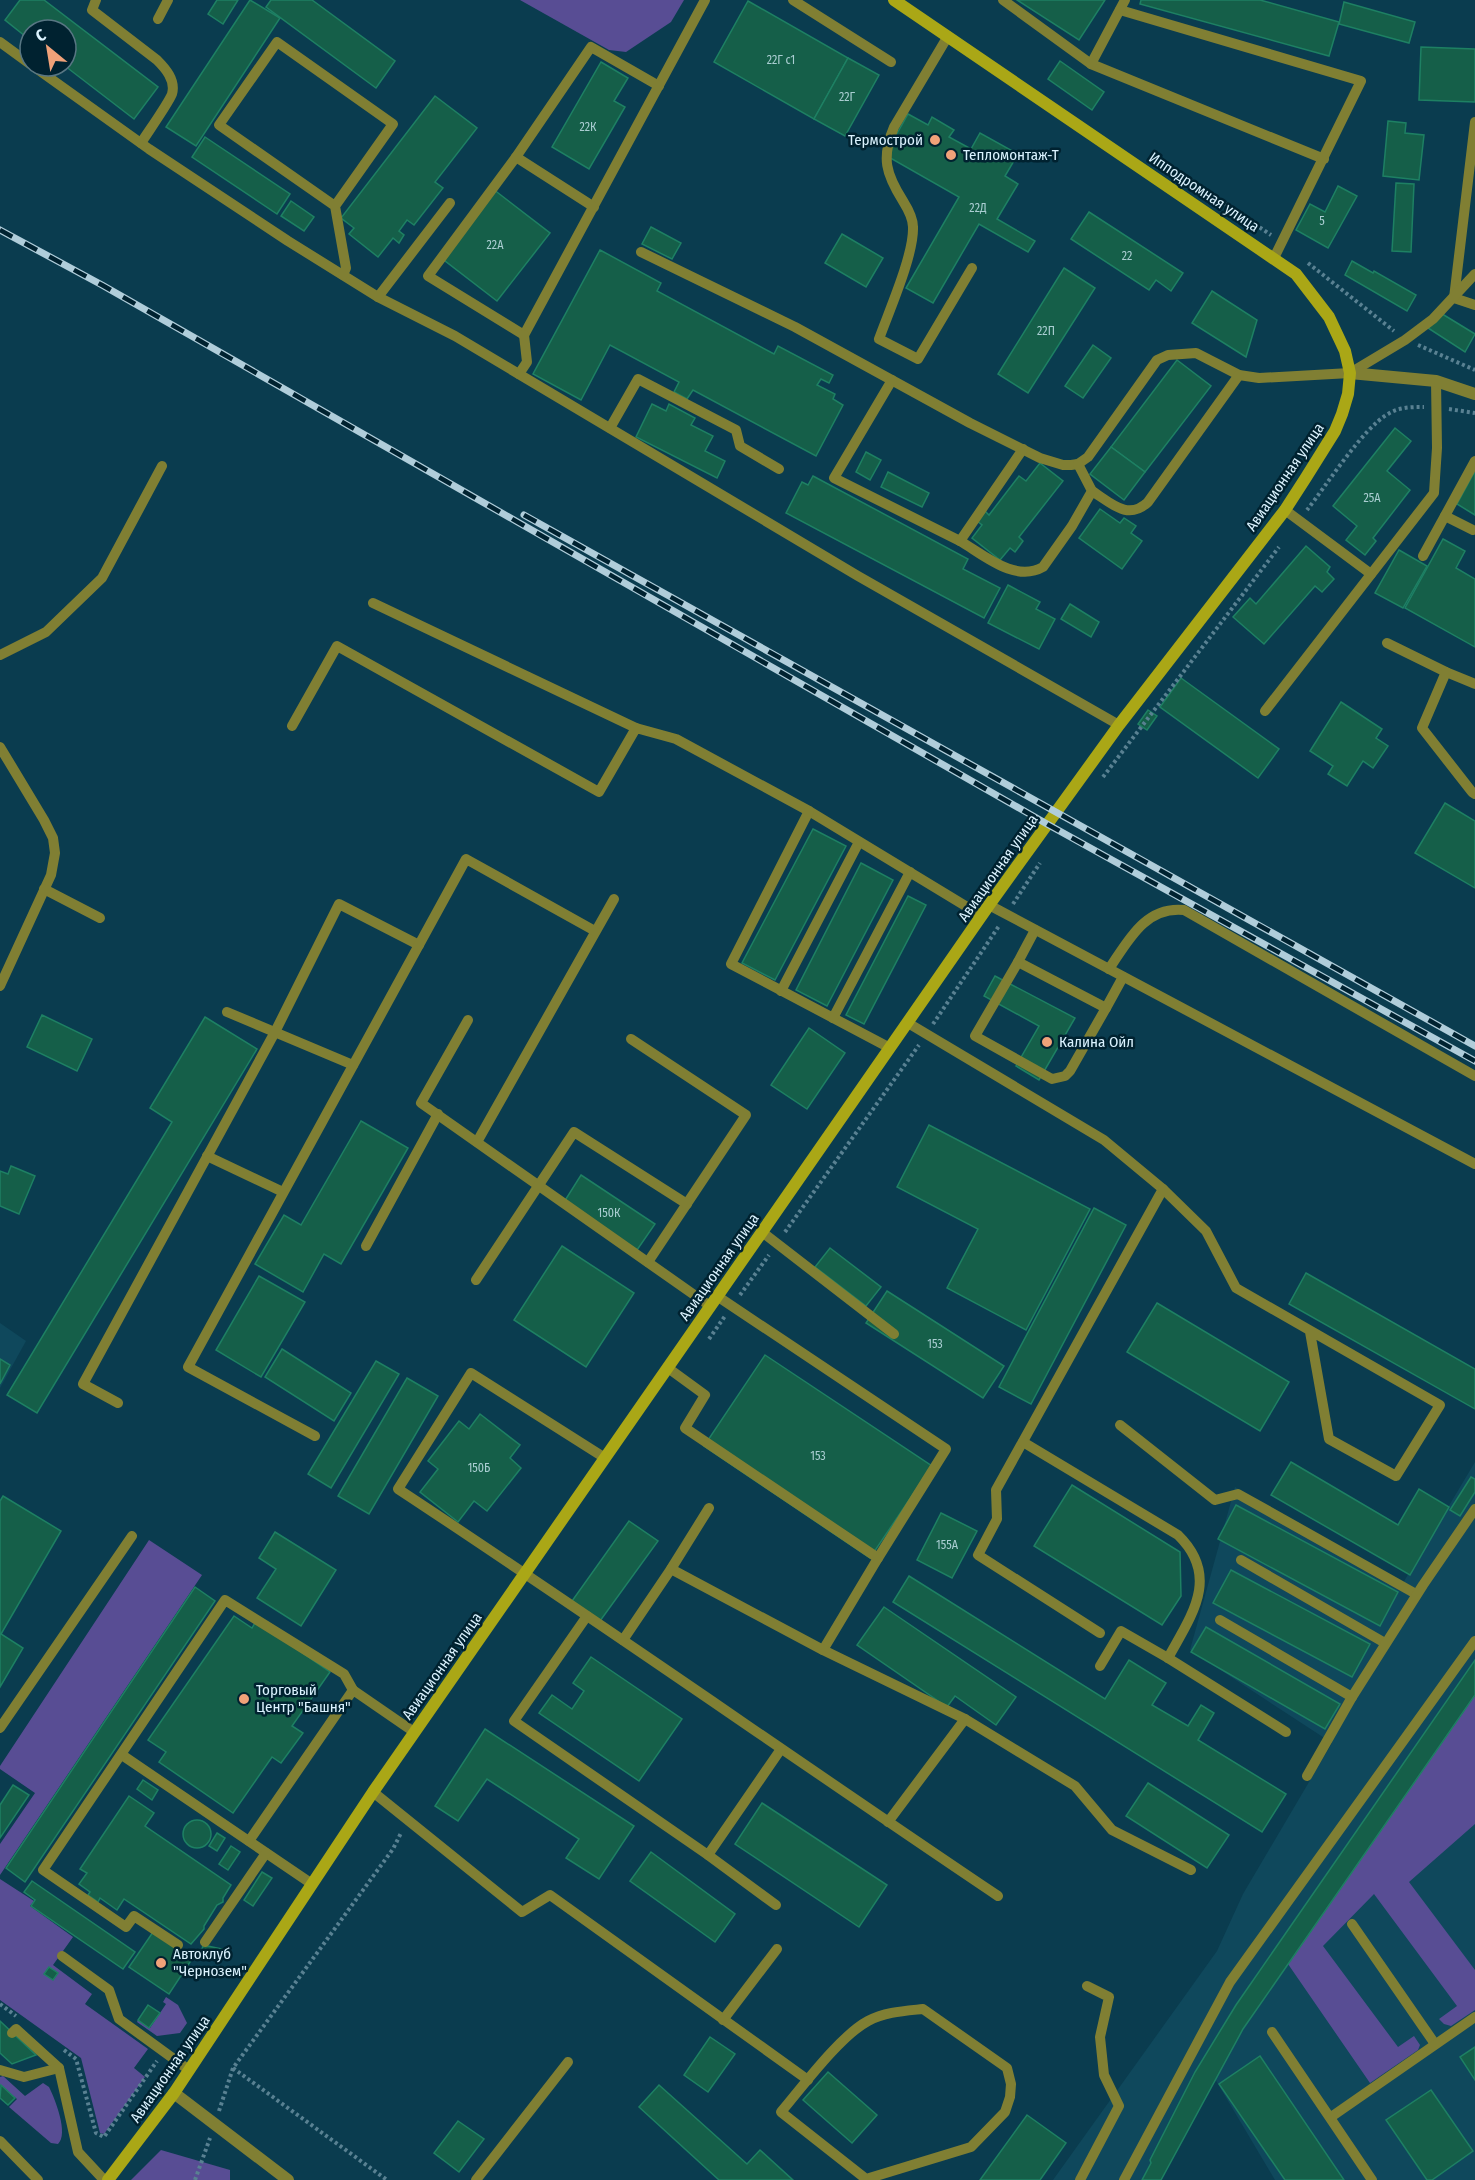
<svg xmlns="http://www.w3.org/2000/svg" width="1475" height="2180" font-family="'Fira Sans Condensed',sans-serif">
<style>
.built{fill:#0f485c}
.green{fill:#584d94}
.building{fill:#155f49;stroke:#1e8063;stroke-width:1.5}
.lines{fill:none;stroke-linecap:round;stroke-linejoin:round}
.path{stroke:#598192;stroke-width:4;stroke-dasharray:3 3;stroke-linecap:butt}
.service{stroke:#807f33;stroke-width:10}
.tertiary{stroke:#807f33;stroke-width:12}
.secondary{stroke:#aaa716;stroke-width:12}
.rail-casing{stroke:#b0cdda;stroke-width:7}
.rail{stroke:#002230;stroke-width:4.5;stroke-dasharray:14;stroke-linecap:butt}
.poi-dot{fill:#f0a279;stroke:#002230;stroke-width:2}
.labels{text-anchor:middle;stroke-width:5;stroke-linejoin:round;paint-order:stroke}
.number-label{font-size:12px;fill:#aaced2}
.poi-label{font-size:15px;fill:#dbf3ff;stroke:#002230;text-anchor:start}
.street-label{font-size:15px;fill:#dbf3ff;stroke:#002230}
</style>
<rect width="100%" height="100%" fill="#0a3c4f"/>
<g class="built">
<path d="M0 1323 26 1341 0 1388Z"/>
<path d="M1475 1462V2180H1275L1215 2079 1161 2180H1053L1217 1951 1243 1894 1332 1743 1190 1650 1235 1487 1403 1583Z"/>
</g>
<g class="green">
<path d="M520 0H684L671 22 626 52 609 50Z"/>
<path d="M149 1540 202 1575 0 1875V1844L35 1793 0 1769V1766Z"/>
<path d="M1475 1695V1824L1409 1882 1475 1970V2010L1451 2026 1444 2024 1439 2019 1457 2006 1374 1894 1323 1946 1398 2047 1414 2036 1420 2045 1418 2050 1370 2083 1288 1964Z"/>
<path d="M0 1879 34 1901 30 1906 73 1937 53 1965 92 1994 85 2004 148 2049 134 2068 145 2077 104 2134 100 2133 81 2058 0 2000Z"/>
<path d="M166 1997 178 2005 187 2023 180 2033 157 2036 137 2022 138 2020 150 2028 166 2004 163 2002Z"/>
<path d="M3 2076 25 2096 43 2083 49 2087C55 2099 69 2134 58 2144L51 2143 9 2107 17 2099 0 2085V2077Z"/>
<path d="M161 2150 230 2170V2180H131Z"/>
</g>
<g class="building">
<path d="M20 0H44L158 87 134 119 65 66 66 30H30V40L5 20Z"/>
<path d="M217 0H238L223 24 208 14Z"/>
<path d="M250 0 280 18 196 146 166 127Z"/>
<path d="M271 0H312L395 61 376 88 266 7Z"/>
<path d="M1017 0H1105L1079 40Z"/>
<path d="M1141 0H1260L1339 22 1329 56 1140 4Z"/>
<path d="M748 1 848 58 814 119 714 62Z"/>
<path d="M1344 2 1415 22 1409 43 1339 24Z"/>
<path d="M1421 47 1475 49V102L1419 100Z"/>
<path d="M848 58 879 75 845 136 814 119Z"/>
<path d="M1060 61 1104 92 1092 110 1048 79Z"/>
<path d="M601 62 628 78 614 101 625 107 589 169 552 147Z"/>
<path d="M435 96 477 128 435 182 443 188 414 225 407 220 399 231 404 235 399 243 393 238 378 257 349 234 354 228 341 218Z"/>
<path d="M908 114 928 125 932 117 954 130 949 137 971 149 980 133 1018 154 1005 176 1018 184 997 219 1035 241 1028 252 979 224 933 303 906 288 959 197 885 155Z"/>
<path d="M1388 121 1406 123 1405 133 1424 135 1419 180 1383 176Z"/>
<path d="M205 137 290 194 277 214 192 157Z"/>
<path d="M1396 183 1414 184 1411 252 1392 251Z"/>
<path d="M1338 186 1357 196 1328 248 1296 230 1310 204 1325 212Z"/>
<path d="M493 189 550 233 497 301 440 257Z"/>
<path d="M291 201 314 217 304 231 281 216Z"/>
<path d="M1089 212 1183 273 1171 291 1156 280 1149 290 1071 239Z"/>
<path d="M651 227 681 243 672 259 642 244Z"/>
<path d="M842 234 883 258 866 287 825 263Z"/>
<path d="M600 250 661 283 657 291 774 354 778 346 833 375 829 383 821 379 817 385 835 394 833 399 843 405 816 456 693 390 687 399 674 392 679 382 610 345 581 400 533 374Z"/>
<path d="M1352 261 1373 273 1374 271 1416 295 1407 311 1345 275Z"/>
<path d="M1064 268 1095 288 1028 393 998 374Z"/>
<path d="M1212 291 1257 320 1246 357 1192 323Z"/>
<path d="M1439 312 1475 334 1465 352 1428 328Z"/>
<path d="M1093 345 1111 358 1083 398 1065 386Z"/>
<path d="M1177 360 1211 386 1145 472 1111 447Z"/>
<path d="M652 404 666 411 669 404 695 418 691 425 713 436 705 451 725 461 717 478 636 437Z"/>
<path d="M1395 428 1411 441 1387 471 1410 490 1373 538 1376 541 1365 555 1346 540 1357 526 1333 506Z"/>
<path d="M1111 447 1145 472 1124 500 1090 474Z"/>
<path d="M866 452 881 460 870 480 856 472Z"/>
<path d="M1040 463 1063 481 1019 537 1023 541 1015 552 1010 548 1000 560 972 538 982 525 977 521 985 511 989 515 1019 476 1026 481Z"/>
<path d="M1475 471V515L1457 504Z"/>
<path d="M888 472 929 493 922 507 881 487Z"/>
<path d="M813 476 968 559 963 569 1000 588 984 618 786 513 802 482 808 485Z"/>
<path d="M1100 509 1120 523 1124 518 1136 526 1131 533 1142 541 1122 569 1079 538Z"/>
<path d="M1443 539 1465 551 1456 568 1475 579V647L1405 608Z"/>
<path d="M1306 546 1330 567 1327 572 1334 579 1322 592 1315 586 1264 644 1233 617 1250 598 1256 604Z"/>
<path d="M1399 550 1427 566 1403 608 1375 593Z"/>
<path d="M1008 585 1040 602 1036 609 1055 619 1039 649 988 623Z"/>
<path d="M1070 604 1099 622 1091 637 1061 619Z"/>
<path d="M1181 678 1279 749 1258 778 1160 707Z"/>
<path d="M1341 702 1382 729 1376 738 1388 746 1373 768 1363 761 1347 786 1328 774 1333 766 1310 751Z"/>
<path d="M1148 710 1157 716 1147 730 1138 724Z"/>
<path d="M1445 803 1475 821V888L1415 853Z"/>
<path d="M813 829 846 846 775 980 742 963Z"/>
<path d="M861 863 893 880 827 1006 796 990Z"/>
<path d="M908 896 926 905 864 1024 846 1015Z"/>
<path d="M995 976 1075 1018 1039 1080 1016 1066 1039 1026 984 996Z"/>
<path d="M42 1015 92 1039 77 1071 27 1047Z"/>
<path d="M205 1017 257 1049 37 1413 7 1395 172 1122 150 1108Z"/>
<path d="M809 1028 845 1053 807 1109 771 1085Z"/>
<path d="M361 1121 408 1148 341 1264 324 1254 303 1292 255 1264 284 1215 301 1225Z"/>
<path d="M929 1125 1090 1209 1026 1330 947 1288 978 1229 897 1187Z"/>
<path d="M11 1166 35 1176 19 1214 0 1206V1171L8 1174Z"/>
<path d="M581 1175 655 1224 637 1250 564 1202Z"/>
<path d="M1094 1208 1126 1225 1031 1404 999 1387Z"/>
<path d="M562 1246 634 1293 586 1367 514 1320Z"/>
<path d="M830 1248 881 1287 866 1306 815 1267Z"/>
<path d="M1306 1273 1475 1369V1409L1289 1304Z"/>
<path d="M259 1276 305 1302 261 1377 216 1350Z"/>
<path d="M887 1291 1004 1366 983 1398 866 1323Z"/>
<path d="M1157 1303 1289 1382 1260 1431 1127 1352Z"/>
<path d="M282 1349 351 1393 334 1421 265 1377Z"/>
<path d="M765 1355 932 1466 870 1558 704 1446Z"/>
<path d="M0 1359 10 1365 0 1384Z"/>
<path d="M376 1361 399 1374 331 1488 308 1474Z"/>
<path d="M407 1378 438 1396 369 1514 338 1496Z"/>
<path d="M480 1414 520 1445 510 1458 521 1468 487 1511 474 1501 458 1522 420 1492 438 1469 428 1461 459 1421 469 1429Z"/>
<path d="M1291 1462 1398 1525 1419 1489 1449 1507 1410 1575 1271 1495Z"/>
<path d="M1471 1477 1475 1479V1492L1460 1516 1450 1510Z"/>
<path d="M1072 1485 1180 1552 1181 1596 1162 1625 1034 1546Z"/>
<path d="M3 1496 61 1531 1 1634 23 1648 0 1687V1501Z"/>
<path d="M1236 1505 1398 1592 1380 1626 1218 1539Z"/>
<path d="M941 1513 977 1531 952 1578 917 1560Z"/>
<path d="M629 1521 658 1541 600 1621 572 1601Z"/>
<path d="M275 1532 336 1570 301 1626 257 1598 276 1569 259 1558Z"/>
<path d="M1231 1570 1370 1644 1352 1677 1213 1603Z"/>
<path d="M909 1576 1105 1699 1129 1660 1166 1683 1152 1705 1188 1726 1201 1705 1214 1713 1198 1740 1286 1794 1262 1832 893 1602Z"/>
<path d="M195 1587 215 1601 25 1882 6 1868Z"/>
<path d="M884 1607 1016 1697 996 1725 955 1696 947 1707 857 1645Z"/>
<path d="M234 1616 252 1628 256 1621 330 1672 292 1726 303 1733 281 1763 272 1757 233 1813 159 1762 166 1752 148 1740Z"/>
<path d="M1206 1627 1340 1704 1325 1729 1191 1652Z"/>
<path d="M591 1657 682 1719 639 1781 539 1713 552 1695 572 1709 584 1691 573 1683Z"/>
<path d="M1475 1660V1695L1243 2029 1161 2180H1142L1151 2163 1150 2160 1195 2072 1236 2005Z"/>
<path d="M485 1729 634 1826 599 1879 566 1858 579 1839 487 1779 458 1821 435 1806Z"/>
<path d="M143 1780 158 1790 152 1800 137 1789Z"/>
<path d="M1148 1783 1229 1835 1207 1868 1126 1816Z"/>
<path d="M13 1785 29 1795 0 1838V1805Z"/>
<path d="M129 1796 154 1813 145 1826 231 1885 223 1898V1902L217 1905 204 1926V1929L191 1944 124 1899 117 1910 100 1898 98 1902 88 1895 90 1892 79 1884 87 1873 80 1869Z"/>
<path d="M762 1803 887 1885 859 1927 735 1844Z"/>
<circle cx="197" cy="1834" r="14"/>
<path d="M217 1833 225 1838 217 1851 209 1846Z"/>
<path d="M231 1846 240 1852 228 1870 219 1864Z"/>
<path d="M651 1852 735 1914 715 1942 630 1881Z"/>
<path d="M262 1872 272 1878 253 1906 244 1900Z"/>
<path d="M32 1881 135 1952 123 1969 31 1906 35 1900 24 1892Z"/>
<path d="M153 1932 192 1959 169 1994 129 1967Z"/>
<path d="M203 1945 222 1949 219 1959 201 1955Z"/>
<path d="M49 1967 58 1973 53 1980 44 1974Z"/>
<path d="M148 2005 160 2013 149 2028 138 2020Z"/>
<path d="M0 2021 36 2055 12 2064 0 2053Z"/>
<path d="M710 2037 735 2054 708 2092 684 2075Z"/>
<path d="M1475 2047V2080L1460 2057Z"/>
<path d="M1260 2056 1344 2180H1285L1219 2084Z"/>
<path d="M828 2072 877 2115 852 2143 803 2100Z"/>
<path d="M1 2085 15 2098 8 2105 0 2098Z"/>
<path d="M659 2085 747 2164 760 2150 793 2180H719L639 2107Z"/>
<path d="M1431 2090 1473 2151 1432 2180H1427L1386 2120Z"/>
<path d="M1027 2115 1066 2143 1040 2180H980Z"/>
<path d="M458 2121 484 2139 459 2172 434 2153Z"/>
</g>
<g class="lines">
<g class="path">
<path d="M1185 177 1271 235"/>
<path d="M1308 263 1394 331"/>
<path d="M1418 345 1475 370"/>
<path d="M1449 409 1475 413"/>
<path d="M1307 510C1326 486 1363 428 1388 414 1399 407 1411 407 1424 407"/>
<path d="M1103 777 1279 547"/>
<path d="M1013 904 1040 863"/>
<path d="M933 1024 999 926"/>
<path d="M785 1232 919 1045"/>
<path d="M740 1295 769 1255"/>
<path d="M709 1339 725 1316"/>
<path d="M0 2004 16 2016"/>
<path d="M64 2050 76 2059 96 2133 104 2137 157 2061"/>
<path d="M233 2068 387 2180"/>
<path d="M219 2111 233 2068 393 1849 401 1833"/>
<path d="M195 2180 210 2138"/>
</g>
<g class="service">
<path d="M96 0 92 10 157 60C165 68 176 80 172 94 168 104 148 132 141 143"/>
<path d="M793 0 891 62"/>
<path d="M1003 0 1091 64 1324 159"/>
<path d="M1120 10 1361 81 1274 258"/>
<path d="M158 19 168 0"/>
<path d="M948 36 894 127C881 158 886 174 903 201 908 209 913 218 913 227 914 255 889 311 879 339L918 359 972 268"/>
<path d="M0 42 30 64"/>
<path d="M1091 64 1125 0"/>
<path d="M33 66 149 149 288 241 378 297 455 336 858 576 1119 725"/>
<path d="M1475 122 1454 298 1475 305"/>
<path d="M516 157 428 276 524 335 705 0"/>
<path d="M335 206 219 125 277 42 393 124 335 206 346 268 343 275"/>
<path d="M594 207 516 157 591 47 659 86"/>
<path d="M641 252 795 327 970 423 1040 458 1063 465H1071L1078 464 1088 457 1157 360 1168 355 1196 353 1239 375 1259 378 1350 373 1405 340 1433 319 1475 274"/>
<path d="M378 297 450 203"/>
<path d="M519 374 527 362 524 335"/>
<path d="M892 380 834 478 960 541"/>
<path d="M610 428 638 379 736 430 740 446 779 469"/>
<path d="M1023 449 960 541C984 555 1015 583 1043 567L1072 526 1092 491 1078 464"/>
<path d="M1092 491C1111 503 1128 521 1148 502L1239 375"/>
<path d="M1285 510 1371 574"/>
<path d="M1445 516 1473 530"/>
<path d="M1423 556 1475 461"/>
<path d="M373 603 636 728"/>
<path d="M1387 643 1446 672 1475 684"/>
<path d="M0 655 46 632 102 578 162 466"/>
<path d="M1446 672 1422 728 1472 792 1475 794"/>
<path d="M1265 711 1434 493 1437 448 1436 381"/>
<path d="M292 726 337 646 599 792 636 728 676 739 809 811 982 916"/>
<path d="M0 747 44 820 53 838 55 853 51 875 0 986"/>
<path d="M809 811 731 964 890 1048"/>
<path d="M44 889 100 918"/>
<path d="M989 905 1475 1164"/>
<path d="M1035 930 1018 962 1106 1008 1123 977"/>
<path d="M1018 962 975 1036 1052 1079 1065 1076 1070 1071 1106 1008"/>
<path d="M1109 969C1128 941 1145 906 1184 910L1475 1076"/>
<path d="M781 991 859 842"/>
<path d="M227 1012 353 1065"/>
<path d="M833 1018 910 872"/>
<path d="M468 1020 421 1103 710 1306"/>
<path d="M908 1023 1104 1140 1163 1189 996 1490 997 1519 978 1555 1100 1633"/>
<path d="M631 1039 746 1115 648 1262"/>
<path d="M477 1142 614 899"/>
<path d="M207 1156 283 1192"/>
<path d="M1163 1189 1206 1231 1236 1288 1440 1405 1396 1476 1329 1439 1310 1332"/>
<path d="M762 1232 894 1334"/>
<path d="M366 1246 438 1114"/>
<path d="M476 1280 574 1132 687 1204"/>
<path d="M717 1296 946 1449 878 1558"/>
<path d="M668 1368 705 1395 685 1428 878 1558 823 1650"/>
<path d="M118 1403 83 1384 275 1032 339 904 419 945"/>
<path d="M1120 1425 1215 1500 1238 1494 1416 1594"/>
<path d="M315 1436 188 1367 466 859 595 931"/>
<path d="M1023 1442 1178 1535C1221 1577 1191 1616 1168 1658"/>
<path d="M605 1458 471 1373 398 1489C600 1622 797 1761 998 1896"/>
<path d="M1241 1560 1385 1643"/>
<path d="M671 1569 823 1650 965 1719 1075 1786 1112 1830 1191 1870"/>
<path d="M587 1616 514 1721 708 1855 781 1749"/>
<path d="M1220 1620 1352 1697 1423 1585 1475 1509"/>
<path d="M623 1640 671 1569 709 1508"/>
<path d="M1100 1666 1121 1631 1168 1658 1286 1732"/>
<path d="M0 1728 132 1536"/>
<path d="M122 1755 312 1884"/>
<path d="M1307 1776 1352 1697"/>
<path d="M373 1792 522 1912 550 1895 808 2080"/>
<path d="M888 1822 965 1719"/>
<path d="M249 1841 353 1690 414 1732"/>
<path d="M708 1855 776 1905"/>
<path d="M1352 1924 1435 2044"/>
<path d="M205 1942 266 1853"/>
<path d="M178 1945 134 1916 126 1927 43 1870 225 1600 344 1674 353 1690"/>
<path d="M62 1956 109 1990 119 2019 189 2070"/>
<path d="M923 2009 1007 2068 1011 2084 1010 2097 1005 2112 971 2147 866 2179 781 2112C803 2086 840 2036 868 2021 885 2012 904 2011 923 2009Z"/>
<path d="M723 2020 777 1949"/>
<path d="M1272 2032 1372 2180"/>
<path d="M12 2033 16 2029 59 2068 78 2152 104 2180"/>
<path d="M0 2070 24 2077 59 2068"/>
<path d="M1331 2117 1475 2017"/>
<path d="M0 2141 38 2180"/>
<path d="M476 2180 568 2062"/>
<path d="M1080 2180 1119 2106 1104 2075 1100 2037 1109 1997 1087 1986"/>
<path d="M1124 2180 1230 1982 1475 1641"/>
</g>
<g class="tertiary">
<path d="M1350 373 1436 381 1475 394"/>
<path d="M174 2093 288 2180"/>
</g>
<path class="secondary" d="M108 2180 174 2093 373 1792 989 905 1119 725 1285 510 1305 479 1335 431 1342 414 1348 394 1350 373 1345 351 1329 317 1296 274 894 0"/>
<g class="rail-casing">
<g id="rail">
<path d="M0 230 102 285 1047 824 1475 1061"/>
<path d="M524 515 1475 1046"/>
</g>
</g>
<use href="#rail" class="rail"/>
</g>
<g class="poi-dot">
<circle cx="935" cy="140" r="6"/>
<circle cx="951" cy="155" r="6"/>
<circle cx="1047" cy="1042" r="6"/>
<circle cx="244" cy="1699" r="6"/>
<circle cx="161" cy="1963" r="6"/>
</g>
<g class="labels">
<g class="number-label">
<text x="781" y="64">22Г с1</text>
<text x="847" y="101">22Г</text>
<text x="588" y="131">22К</text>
<text x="978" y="212">22Д</text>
<text x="1322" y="225">5</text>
<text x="495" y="249">22А</text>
<text x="1127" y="260">22</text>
<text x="1046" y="335">22П</text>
<text x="1372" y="502">25А</text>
<text x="609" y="1217">150К</text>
<text x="935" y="1348">153</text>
<text x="818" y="1460">153</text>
<text x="479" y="1472">150Б</text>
<text x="947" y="1549">155А</text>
</g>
<g class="poi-label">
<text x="923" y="145" text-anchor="end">Термострой</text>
<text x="963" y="160">Тепломонтаж-Т</text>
<text x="1059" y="1047">Калина Ойл</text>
<text x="256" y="1695">Торговый<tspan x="256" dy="17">Центр "Башня"</tspan></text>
<text x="173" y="1959">Автоклуб<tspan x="173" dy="17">"Чернозем"</tspan></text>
</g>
<g class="street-label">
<text transform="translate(1204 192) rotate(34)" y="5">Ипподромная улица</text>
<text transform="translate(1285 477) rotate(-56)" y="5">Авиационная улица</text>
<text transform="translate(998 868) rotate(-55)" y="5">Авиационная улица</text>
<text transform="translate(719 1267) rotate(-55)" y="5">Авиационная улица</text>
<text transform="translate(442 1666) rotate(-55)" y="5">Авиационная улица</text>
<text transform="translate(170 2069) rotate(-55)" y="5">Авиационная улица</text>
</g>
</g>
<g transform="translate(48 48) rotate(330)"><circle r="28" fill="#002230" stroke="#587683" stroke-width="1.5"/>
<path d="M0-4.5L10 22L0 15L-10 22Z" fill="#f0a279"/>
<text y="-9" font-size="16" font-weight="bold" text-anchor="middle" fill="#dbf3ff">С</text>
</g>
</svg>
